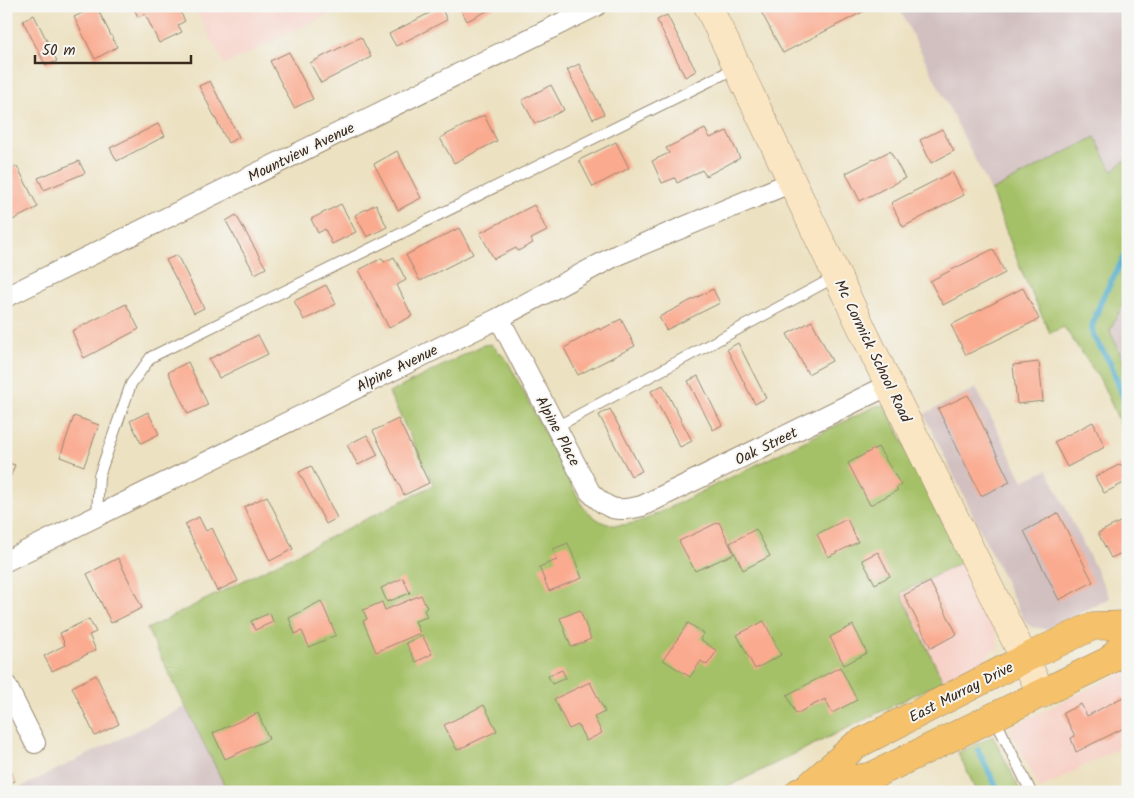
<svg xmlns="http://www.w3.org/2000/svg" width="1134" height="798" font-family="Kalam,sans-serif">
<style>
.built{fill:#f7d1c7}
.industrial{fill:#d2bfc0}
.green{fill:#a5c168;stroke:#707643}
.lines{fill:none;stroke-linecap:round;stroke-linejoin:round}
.stream{stroke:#49a9c8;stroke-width:6}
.building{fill:#faaa8f}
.lane-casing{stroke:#948670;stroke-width:12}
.street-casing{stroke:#948670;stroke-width:22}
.secondary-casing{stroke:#948670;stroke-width:29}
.highway-casing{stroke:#948670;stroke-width:29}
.lane{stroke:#fff;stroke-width:10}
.street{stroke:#fff;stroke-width:20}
.secondary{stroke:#fbe6c4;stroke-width:28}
.highway{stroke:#f5c16b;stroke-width:28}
.labels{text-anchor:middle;stroke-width:4;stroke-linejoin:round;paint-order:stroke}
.street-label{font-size:15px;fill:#3b2a1e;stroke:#f6f6f2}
</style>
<rect width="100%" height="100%" fill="#f6f6f2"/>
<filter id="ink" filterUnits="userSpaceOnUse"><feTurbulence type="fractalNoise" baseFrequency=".02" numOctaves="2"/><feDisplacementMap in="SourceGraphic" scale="10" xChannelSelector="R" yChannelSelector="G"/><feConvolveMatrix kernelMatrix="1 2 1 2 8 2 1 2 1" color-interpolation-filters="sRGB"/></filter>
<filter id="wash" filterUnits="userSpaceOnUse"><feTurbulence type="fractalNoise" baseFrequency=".0096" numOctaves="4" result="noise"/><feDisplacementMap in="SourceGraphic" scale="20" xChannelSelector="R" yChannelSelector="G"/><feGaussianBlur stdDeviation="1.12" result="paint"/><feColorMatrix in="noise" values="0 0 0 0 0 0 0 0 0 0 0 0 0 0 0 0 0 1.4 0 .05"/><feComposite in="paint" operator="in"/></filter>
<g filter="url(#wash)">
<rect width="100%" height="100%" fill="#ece1c1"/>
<g class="built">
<path d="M194 6H345L224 65Z"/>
<path d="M962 562 996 633 998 644 997 650 992 649 985 660 943 681 901 593Z"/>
<path d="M1128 673V743L1040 789 1009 728 1119 674Z"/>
</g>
<g class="industrial">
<path d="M898 6H1128V158L1112 172 1095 137 991 191Z"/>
<path d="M1128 293V370L1110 331Z"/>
<path d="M976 388 1023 481 1047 470 1110 598 1047 629 1031 627 1024 620 924 414Z"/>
<path d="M185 707 228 792H11Z"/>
</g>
<g class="green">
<path d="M1095 137 1112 171 1128 158V293L1110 331 1128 370V441L1101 381 1064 327 1050 333 1023 275 991 191Z"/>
<path d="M491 344 507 360 583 507C604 528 614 528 642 521L876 406 885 405 962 562 901 593 943 681 717 792H228L147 629 434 485 389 393 483 345Z"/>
<path d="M993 736 1021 792H977L958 753Z"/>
</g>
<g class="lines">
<g class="stream">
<path d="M1128 250 1102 299 1092 326 1093 336 1110 362 1128 410"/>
<path d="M978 750 999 792"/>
</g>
</g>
<g id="blocks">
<g class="building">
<path d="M96 6 117 47 95 59 74 17Z"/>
<path d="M133 6H177L185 21 178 25 182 32 159 43 145 14 138 17Z"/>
<path d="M459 6H497L467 21Z"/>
<path d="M758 6H874L783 53Z"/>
<path d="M441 7 447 20 396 46 389 34Z"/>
<path d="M34 15 57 61 46 66 23 21Z"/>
<path d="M667 15 696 71 685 77 657 20Z"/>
<path d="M361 37 371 57 321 83 310 63Z"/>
<path d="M289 52 313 99 294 108 270 61Z"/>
<path d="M579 64 604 114 593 119 567 70Z"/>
<path d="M210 81 239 137 228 143 199 86Z"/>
<path d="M551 85 564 110 535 124 522 100Z"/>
<path d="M484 115 497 141 454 163 440 138Z"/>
<path d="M158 124 165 136 117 161 110 148Z"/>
<path d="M705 129 710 138 727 131 740 158 706 176 702 170 677 183 675 178 662 183 652 161 669 153 666 148Z"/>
<path d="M942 129 954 151 931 163 920 140Z"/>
<path d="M616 142 629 168 593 187 579 160Z"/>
<path d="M397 151 421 198 398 210 374 164Z"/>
<path d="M890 151 905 178 860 201 846 173Z"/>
<path d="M79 161 85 173 44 190 38 178Z"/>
<path d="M17 166 38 207 13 220 6 207V171Z"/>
<path d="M952 172 964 195 903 227 891 203Z"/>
<path d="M341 204 356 232 332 244 325 229 318 233 311 219Z"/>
<path d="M376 204 387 227 367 237 355 215Z"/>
<path d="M534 205 547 231 531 239 533 243 518 251 516 248 494 259 480 233Z"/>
<path d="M236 215 266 268 255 274 226 221Z"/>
<path d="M459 228 473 254 420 281 406 255Z"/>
<path d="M993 249 1005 273 943 305 930 281Z"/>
<path d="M177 255 204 308 194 313 166 260Z"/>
<path d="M394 257 406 280 397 285 412 316 389 328 359 270 382 258 384 262Z"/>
<path d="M326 285 336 304 304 320 294 301Z"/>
<path d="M1023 288 1039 319 966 355 951 325Z"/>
<path d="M713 289 720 303 666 330 659 317Z"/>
<path d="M126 304 139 329 84 358 72 331Z"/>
<path d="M621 319 635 346 578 375 564 348 599 328 600 330Z"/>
<path d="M812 321 832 361 808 374 787 334Z"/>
<path d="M258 335 268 354 219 378 209 359Z"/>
<path d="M738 343 766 398 755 404 727 349Z"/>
<path d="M188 362 208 405 188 414 168 372Z"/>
<path d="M1039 362 1043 401 1017 404 1013 365Z"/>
<path d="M698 376 722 425 713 430 688 381Z"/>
<path d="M663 385 692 441 680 447 651 391Z"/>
<path d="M968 395 1010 482 981 496 938 409Z"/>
<path d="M610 409 642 471 631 476 599 415Z"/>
<path d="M148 412 159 434 141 443 130 421Z"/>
<path d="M74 416 99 425 84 466 60 457Z"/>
<path d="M398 419 429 483 404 495 373 431Z"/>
<path d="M1093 422 1105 447 1067 467 1054 442Z"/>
<path d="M367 435 378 455 358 465 347 445Z"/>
<path d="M878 447 901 485 896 488 898 490 870 505 848 463Z"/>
<path d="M6 462 15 465 6 488Z"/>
<path d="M1121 464 1128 481 1104 493 1095 477Z"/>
<path d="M311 466 337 518 326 524 299 472Z"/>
<path d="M267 496 293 549 270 561 244 507Z"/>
<path d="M1058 513 1093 582 1059 600 1024 531Z"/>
<path d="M199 517 206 531 212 528 238 581 217 591 185 524Z"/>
<path d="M1128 518V550L1111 558 1098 533Z"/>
<path d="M847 519 858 542 828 557 817 534Z"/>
<path d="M719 522 734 554 695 571 679 541Z"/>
<path d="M756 529 770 556 743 570 730 543Z"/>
<path d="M568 543 582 578 549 591 539 567 557 560 553 549Z"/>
<path d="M878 552 890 576 875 584 862 560Z"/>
<path d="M118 558 142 608 111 623 87 574Z"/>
<path d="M403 578 410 593 387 602 381 588Z"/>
<path d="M930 582 957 634 931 648 904 595Z"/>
<path d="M421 595 427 608 424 610 427 617 415 621 420 633 376 652 363 621 367 619 363 610 382 602 385 610Z"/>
<path d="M321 601 336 635 309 647 302 631 295 634 289 618Z"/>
<path d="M580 610 591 639 571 647 560 618Z"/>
<path d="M270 613 273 622 255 630 251 621Z"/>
<path d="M89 619 96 632 89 635 96 650 52 671 44 656 65 645 60 633Z"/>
<path d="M764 621 781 655 755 669 737 635Z"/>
<path d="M688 623 704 633 700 639 717 651 707 665 701 661 690 677 663 660Z"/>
<path d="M853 625 867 653 844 665 830 637Z"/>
<path d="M422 635 432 654 416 662 406 643Z"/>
<path d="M840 667 857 700 832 713 825 699 796 714 787 695Z"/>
<path d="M562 670 566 678 552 684 548 676Z"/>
<path d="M96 675 119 724 95 736 72 687Z"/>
<path d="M590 682 605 712 594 717 602 733 586 741 578 725 569 729 554 699Z"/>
<path d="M1123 697 1128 705V726L1076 752 1071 738 1075 736 1063 713 1081 704 1087 716Z"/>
<path d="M484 705 497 731 457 750 444 725Z"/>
<path d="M258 713 269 739 225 759 213 733Z"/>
<path d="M9 767 15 781 6 784V768Z"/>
</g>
</g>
</g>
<g filter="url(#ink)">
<use href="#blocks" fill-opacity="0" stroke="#948670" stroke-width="1"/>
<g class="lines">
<g class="lane-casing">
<g id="lane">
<path d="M556 427 837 276"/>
<path d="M97 516 99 476 131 384 151 357 736 68"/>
<path d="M994 717 1031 792"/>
</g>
</g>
<g class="street-casing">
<g id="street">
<path d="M6 297 596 6"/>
<path d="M499 318 590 492C609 511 617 512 642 506L889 385"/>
<path d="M6 561 499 318 617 255 792 182"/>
<path d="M6 685 35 743"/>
</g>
</g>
<g class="secondary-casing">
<path id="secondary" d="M708 6 889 385 1042 694"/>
</g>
<g class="highway-casing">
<g id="highway">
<path d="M807 788 872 776 1110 660 1128 639"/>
<path d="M799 792 807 788 856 745 1024 659 1093 626 1128 625"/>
</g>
</g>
<use href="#lane" class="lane"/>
<use href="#street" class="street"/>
<use href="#secondary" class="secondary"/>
<use href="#highway" class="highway"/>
</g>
</g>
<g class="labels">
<g class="street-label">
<text transform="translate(301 152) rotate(-26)" y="5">Mountview Avenue</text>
<text transform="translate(873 351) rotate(64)" y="5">Mc Cormick School Road</text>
<text transform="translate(397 368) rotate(-26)" y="5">Alpine Avenue</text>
<text transform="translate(558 431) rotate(62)" y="5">Alpine Place</text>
<text transform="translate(766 446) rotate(-26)" y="5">Oak Street</text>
<text transform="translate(961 692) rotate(-27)" y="5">East Murray Drive</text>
</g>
</g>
<rect width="1134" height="798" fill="none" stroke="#f6f6f2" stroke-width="25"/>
<path d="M35 55v8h156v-8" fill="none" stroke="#3b2a1e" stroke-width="2.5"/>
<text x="42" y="55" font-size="15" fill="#3b2a1e" stroke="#f6f6f2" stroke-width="4" paint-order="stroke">50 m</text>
</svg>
